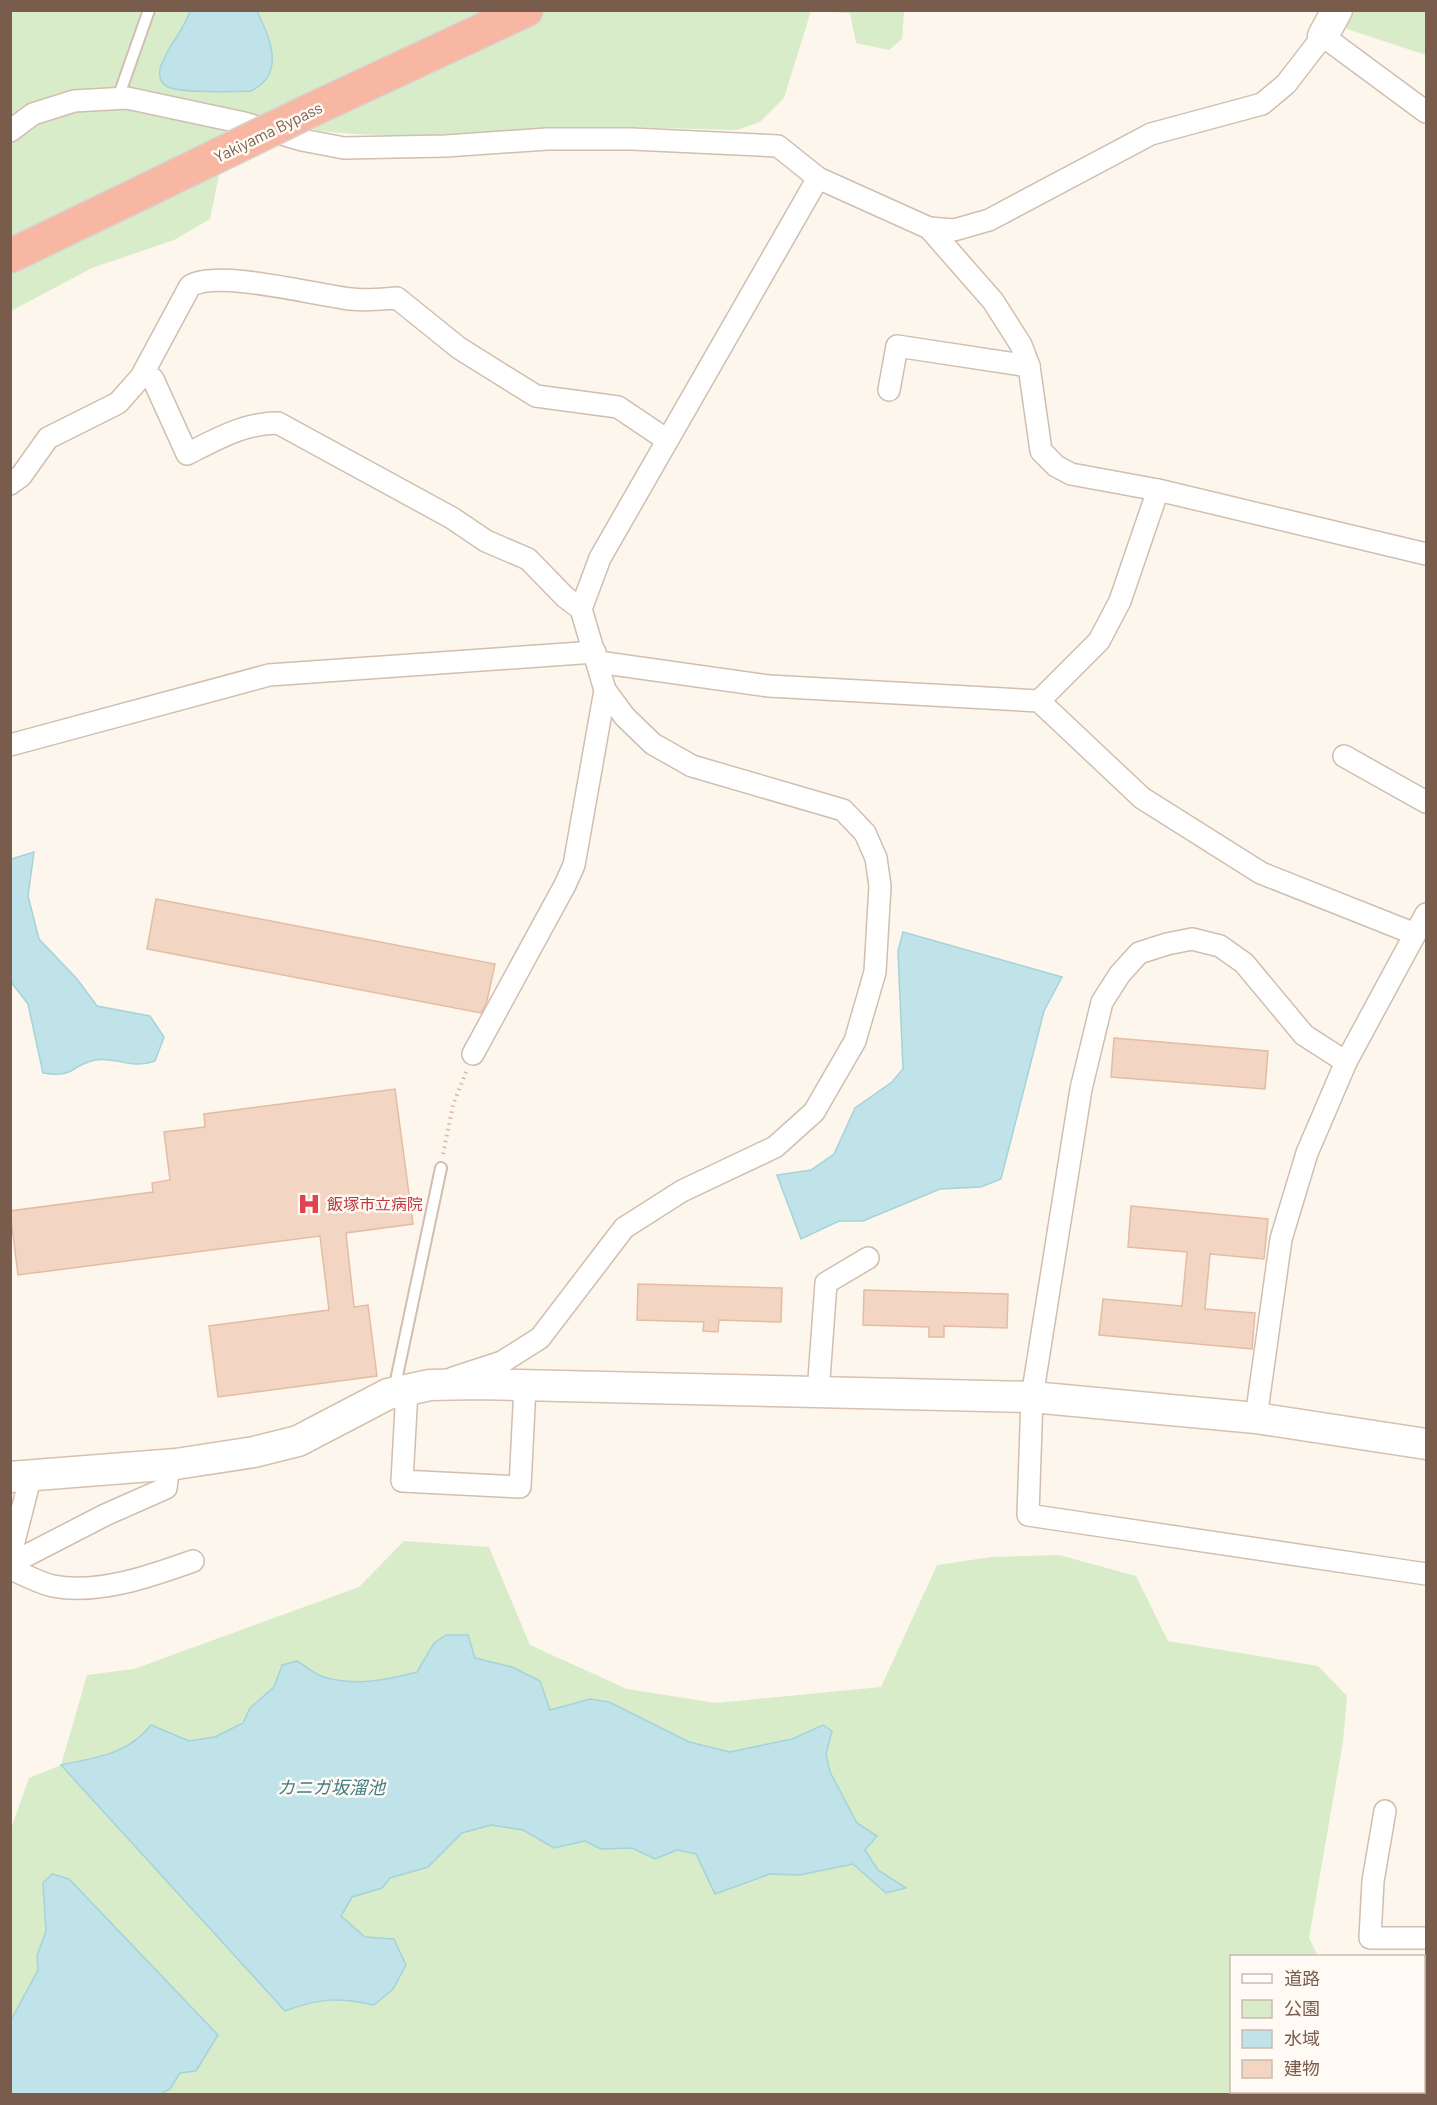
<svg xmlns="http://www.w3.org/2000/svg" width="1437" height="2105" font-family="Barlow,'Noto Sans JP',sans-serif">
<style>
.green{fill:#d8ecc9}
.water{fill:#bfe3e8;stroke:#a5d3da;stroke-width:1.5}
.building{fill:#f3d5c3;stroke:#e6bba3;stroke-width:1.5}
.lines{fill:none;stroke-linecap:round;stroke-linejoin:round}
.lane-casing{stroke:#d1beb0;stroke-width:14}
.street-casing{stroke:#d1beb0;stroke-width:24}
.secondary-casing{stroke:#d6c0b0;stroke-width:33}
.highway-casing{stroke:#dad1cd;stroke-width:36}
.path{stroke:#d9b8a5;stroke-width:4;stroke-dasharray:1.5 4.5;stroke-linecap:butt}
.lane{stroke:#fff;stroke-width:10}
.street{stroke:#fff;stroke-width:21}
.secondary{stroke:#fff;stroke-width:30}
.highway{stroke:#f7b7a3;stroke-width:33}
.highway-bridge-casing{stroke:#dad1cd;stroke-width:36;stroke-linecap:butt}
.highway-bridge{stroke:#f7b7a3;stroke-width:33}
.labels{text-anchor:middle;stroke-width:5;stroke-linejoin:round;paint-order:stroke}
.street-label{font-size:16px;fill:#7a5c4d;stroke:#fffaf3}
.health-label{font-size:16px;fill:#be3a42;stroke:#fffaf3;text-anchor:start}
.water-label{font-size:18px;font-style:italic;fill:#437c86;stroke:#fffaf3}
</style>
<rect width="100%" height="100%" fill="#fdf6ec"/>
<g class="green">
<path d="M11 11H904L902 39 889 50 856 43 850 13 811 11 784 98 760 122 737 130 620 127 408 136 354 134 318 131 282 111 229 126 210 219 174 240 92 268 11 311Z"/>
<path d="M1323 11H1426V55L1329 23Z"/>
<path d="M404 1541 489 1547 530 1645 627 1689 716 1703 881 1687 937 1565 992 1557 1059 1555 1136 1576 1168 1641 1318 1666 1347 1696 1343 1742 1309 1938 1318 1956H1232V2092H1292V2094H11V1829L29 1778 61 1765 87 1675 134 1669 359 1587Z"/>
</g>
<g class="water">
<path d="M190 11H257C269 37 287 73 251 91 235 92 181 93 168 87 156 81 159 68 164 59 172 40 183 32 190 11Z"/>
<path d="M34 852 28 896 39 939 77 979 97 1006 150 1016 164 1037 155 1061C130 1070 116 1056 95 1060 69 1066 76 1078 43 1073L28 1004 11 982V859Z"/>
<path d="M903 932 1062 977 1044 1011 1001 1179 981 1187 940 1189 863 1221H839L801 1239 777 1175 811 1170 834 1154 855 1108 892 1082 903 1069 898 951Z"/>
<path d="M446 1635H468L475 1658 512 1667 540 1681 550 1710 590 1699 609 1702 689 1742 730 1752 792 1739 823 1725 832 1731 826 1754 830 1772 857 1823 877 1836 865 1850 878 1870 906 1888 886 1893 853 1864 800 1875 770 1874 715 1894 696 1854 677 1850 655 1859 632 1848 601 1849 585 1841 554 1848 523 1830 491 1825 462 1833 428 1867 390 1878 382 1888 352 1897 341 1916 365 1937 394 1939 406 1965 393 1989 374 2005C339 1997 319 1998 285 2011L61 1765C97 1757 127 1755 151 1725L189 1741 215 1737 243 1723 250 1708 274 1687 282 1665 297 1661C304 1665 313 1673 321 1676 352 1687 387 1680 417 1672L434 1643Z"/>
<path d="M52 1874 69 1879 218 2035 196 2071 180 2073 170 2089 161 2094H11V2020L38 1970 37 1956 46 1931 43 1883Z"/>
</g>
<g class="building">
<path d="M156 899 495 964 487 1001 481 1013 147 949Z"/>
<path d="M1114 1038 1268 1051 1265 1089 1111 1077Z"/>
<path d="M395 1089 413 1224 346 1233 354 1307 368 1305 377 1376 218 1397 209 1326 329 1310 320 1236 18 1275 10 1211 153 1192 152 1183 170 1180 164 1132 205 1127 204 1114Z"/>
<path d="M1131 1206 1268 1219 1264 1259 1210 1254 1205 1309 1255 1313 1252 1349 1099 1335 1103 1299 1182 1306 1187 1252 1128 1247Z"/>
<path d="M638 1284 782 1288 781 1322 719 1320 718 1332 703 1331 704 1322 637 1320Z"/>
<path d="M864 1290 1008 1294 1007 1328 944 1326V1337H929V1327L863 1325Z"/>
</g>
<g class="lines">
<g class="lane-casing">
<g id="lane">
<path d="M118 98 149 10"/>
<path d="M394 1390 441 1168"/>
</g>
</g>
<g class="street-casing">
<g id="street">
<path d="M10 131 33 114 74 101 127 98 244 123 302 140 344 148 446 146 547 139H632L778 146 818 178 929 228 954 230 989 220 1151 134 1262 104 1286 84 1323 36 1426 112"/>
<path d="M929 228 993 301 1021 345 1029 366 1041 451 1056 466 1071 474 1158 490 1426 554"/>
<path d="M144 373 153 379 187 454C217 439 244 423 278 423L452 518 486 541 528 559 565 597 581 609"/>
<path d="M889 390 897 346 1029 366"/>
<path d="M10 484 21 476 48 438 118 403 141 377 190 286C219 269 314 295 351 299 366 301 382 299 397 298L459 348 536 396 618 407 667 440"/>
<path d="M598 662 769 686 1039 701 1142 798 1261 873 1415 934"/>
<path d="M1039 701 1099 641 1120 601 1158 490"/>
<path d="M10 745 269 675 595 652"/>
<path d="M1344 756 1426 802"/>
<path d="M473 1054 565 885 574 865 605 690"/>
<path d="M1346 1062 1304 1035 1244 963 1220 946 1192 939 1167 944 1139 953 1120 974 1102 1002 1081 1089 1032 1397 1028 1515 1426 1574"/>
<path d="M453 1378 502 1362 540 1338 624 1228 682 1191 775 1147 814 1112 855 1041 875 972 880 886 876 858 865 833 843 810 692 766 653 744 625 717 605 690 581 609 600 558 818 178"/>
<path d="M407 1390 402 1481 520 1487 525 1386"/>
<path d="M818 1393 826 1283 868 1258"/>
<path d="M1256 1418 1281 1239 1307 1153 1346 1062 1426 914"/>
<path d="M10 1557 31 1475"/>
<path d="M10 1564 105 1515 166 1488 169 1465"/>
<path d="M10 1569C24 1574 39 1583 53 1586 98 1595 151 1576 193 1561"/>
<path d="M1385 1811 1373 1881 1370 1938H1426"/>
</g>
</g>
<g class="secondary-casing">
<g id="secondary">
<path d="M1323 36 1337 10"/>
<path d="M10 1477 176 1464 254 1452 298 1441 388 1394 430 1385 477 1384 1032 1397 1256 1418 1426 1444"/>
</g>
</g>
<g class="highway-casing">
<g id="highway">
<path d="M307 112 526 10"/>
<path d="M10 256 143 192"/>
</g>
</g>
<path class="path" d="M443 1154 453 1105 466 1072"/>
<use href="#lane" class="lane"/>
<use href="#street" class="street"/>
<use href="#secondary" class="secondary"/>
<use href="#highway" class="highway"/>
<g class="highway-bridge-casing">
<path id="highway-bridge" d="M143 192 307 112"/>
</g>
<use href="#highway-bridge" class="highway-bridge"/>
</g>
<defs>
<g id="hospital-bare" transform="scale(1.8)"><path d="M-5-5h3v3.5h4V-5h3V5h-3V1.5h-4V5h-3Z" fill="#e0444e" stroke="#fffaf3" stroke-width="2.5" paint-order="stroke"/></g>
</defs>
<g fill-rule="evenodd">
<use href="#hospital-bare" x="309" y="1204"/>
</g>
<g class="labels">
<g class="street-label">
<text transform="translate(268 132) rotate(-26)" y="6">Yakiyama Bypass</text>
</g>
<g class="health-label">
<text x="327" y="1210">飯塚市立病院</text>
</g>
<g class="water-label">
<text x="331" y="1794">カニガ坂溜池</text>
</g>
</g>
<rect width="1437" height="2105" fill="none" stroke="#7a5c4d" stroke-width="24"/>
<rect x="1230" y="1955" width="195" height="138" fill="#fffaf3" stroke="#cabbb1" stroke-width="1.5"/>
<rect x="1242" y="1974" width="30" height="9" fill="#ffffff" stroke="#cabbb1" stroke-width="1.5"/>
<text x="1284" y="1985" font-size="18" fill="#7a5c4d">道路</text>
<rect x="1242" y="2000" width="30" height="18" fill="#d8ecc9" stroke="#cabbb1" stroke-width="1.5"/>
<text x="1284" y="2015" font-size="18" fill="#7a5c4d">公園</text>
<rect x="1242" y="2030" width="30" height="18" fill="#bfe3e8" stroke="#cabbb1" stroke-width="1.5"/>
<text x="1284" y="2045" font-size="18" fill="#7a5c4d">水域</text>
<rect x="1242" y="2060" width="30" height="18" fill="#f3d5c3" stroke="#cabbb1" stroke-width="1.5"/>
<text x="1284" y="2075" font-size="18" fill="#7a5c4d">建物</text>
</svg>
